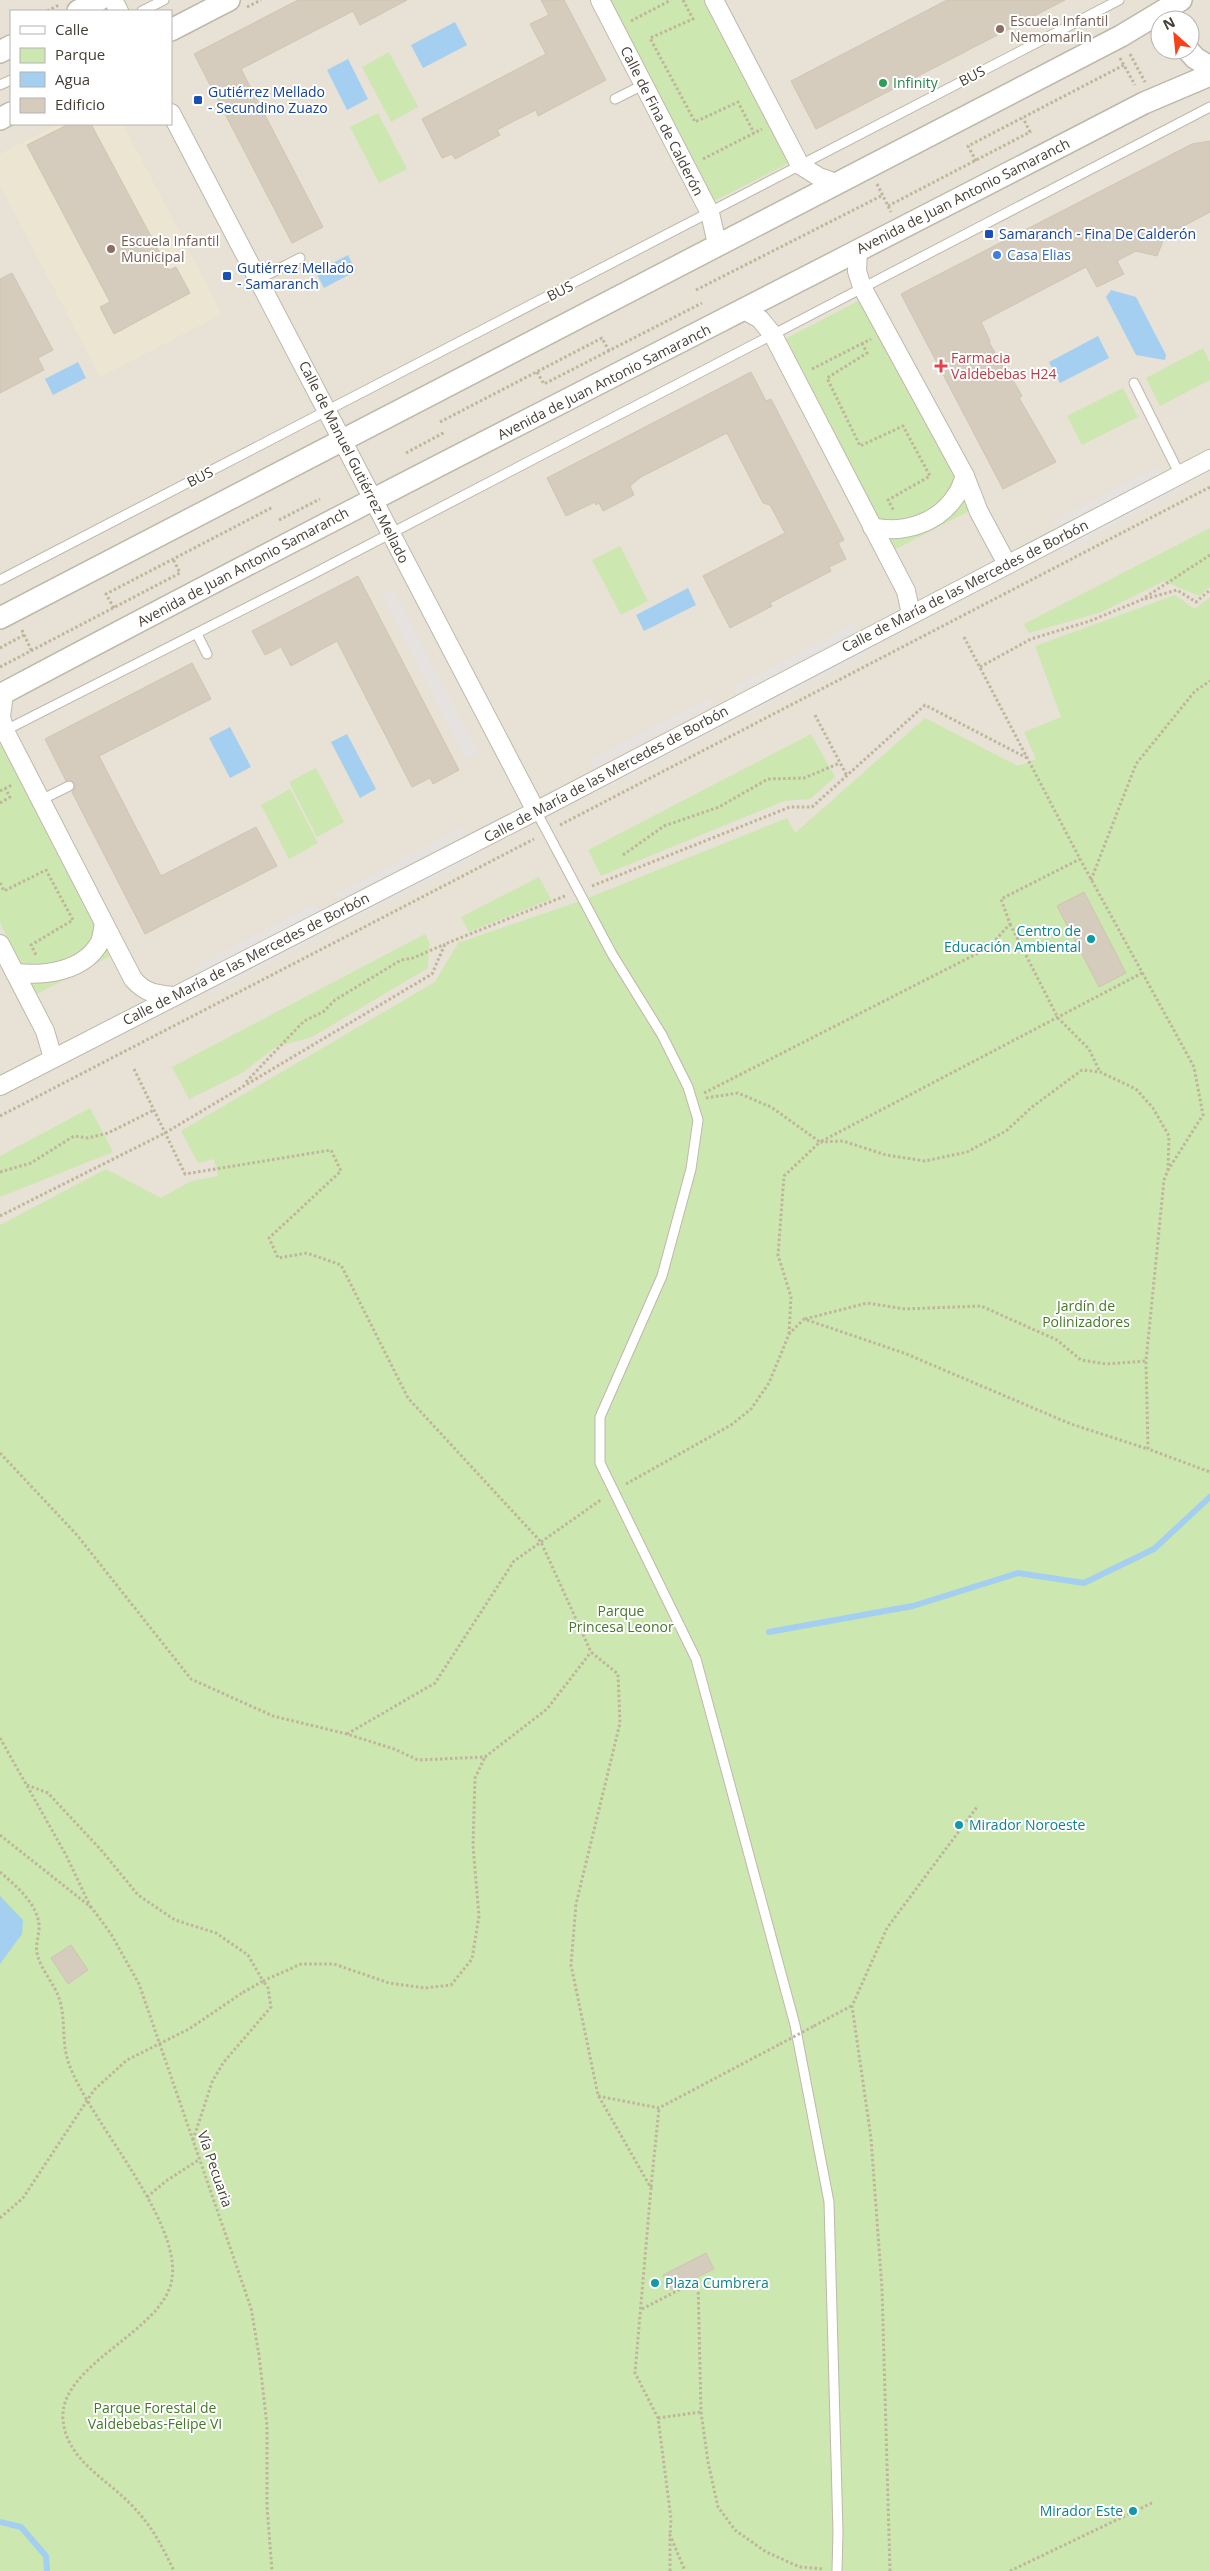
<svg xmlns="http://www.w3.org/2000/svg" width="1210" height="2571" font-family="'Open Sans',sans-serif">
<style>
.residential{fill:#e7e2d5;fill-rule:evenodd}
.education{fill:#ece5d1}
.green{fill:#cde7b0}
.parking{fill:#e5e2df}
.water{fill:#a4cff0}
.lines{fill:none;stroke-linecap:round;stroke-linejoin:round}
.stream{stroke:#a4cff0;stroke-width:6}
.building{fill:#d5ccbd;stroke:#d0c4b0}
.service-casing{stroke:#bfb8aa;stroke-width:11}
.minor-casing{stroke:#bfb8aa;stroke-width:20}
.tertiary-casing{stroke:#bfb8aa;stroke-width:24}
.path{stroke:#c0b49b;stroke-width:3;stroke-dasharray:2.5 2.5;stroke-linecap:butt}
.service{stroke:#fff;stroke-width:9}
.minor{stroke:#fff;stroke-width:18}
.tertiary{stroke:#fff;stroke-width:21}
.path-bridge{stroke:#c0b49b;stroke-width:3;stroke-dasharray:2.5 2.5;stroke-linecap:butt}
.education-dot{fill:#8d6e63;stroke:#fff;stroke-width:2}
.leisure-dot{fill:#2e9e5b;stroke:#fff;stroke-width:2}
.transit-dot{fill:#1a4fb4;stroke:#fff;stroke-width:2}
.shop-dot{fill:#3f7fe0;stroke:#fff;stroke-width:2}
.health-dot{fill:#e0444e;stroke:#fff;stroke-width:2}
.culture-dot{fill:#0f9aa8;stroke:#fff;stroke-width:2}
.labels{text-anchor:middle;stroke-width:4;stroke-linejoin:round;paint-order:stroke}
.education-label{font-size:14px;fill:#785e54;stroke:#fff;text-anchor:start}
.street-label{font-size:14px;fill:#464036;stroke:#fff}
.leisure-label{font-size:14px;fill:#27864d;stroke:#fff;text-anchor:start}
.transit-label{font-size:14px;fill:#164399;stroke:#fff;text-anchor:start}
.shop-label{font-size:14px;fill:#366cbe;stroke:#fff;text-anchor:start}
.health-label{font-size:14px;fill:#be3a42;stroke:#fff;text-anchor:start}
.culture-label{font-size:14px;fill:#0d838f;stroke:#fff;text-anchor:end}
.park-label{font-size:14px;fill:#457829;stroke:#fff}
</style>
<rect width="100%" height="100%" fill="#f3f0e7"/>
<path class="residential" d="M0 0H1210V2571H0ZM11 11H171V124H11ZM1160 20H1190V50H1160Z"/>
<path class="education" d="M59 124H123L222 314 100 377 0 185V154Z"/>
<g class="green">
<path d="M608 0H708L791 162 712 202Z"/>
<path d="M389 52 418 107 391 122 362 67Z"/>
<path d="M378 113 407 169 379 183 350 127Z"/>
<path d="M864 298 973 509 894 550 785 339Z"/>
<path d="M1203 348 1210 362V380L1160 406 1146 378Z"/>
<path d="M1123 388 1138 417 1082 445 1067 416Z"/>
<path d="M1210 528V587L1199 596 1164 581 1102 612 1029 633 1024 624Z"/>
<path d="M620 546 648 601 621 615 592 560Z"/>
<path d="M1175 595 1195 609 1210 597V2571H0V1225L106 1169 161 1198 191 1181 218 1176 214 1159 198 1163 181 1131 435 982 458 943 583 900 787 818 795 833 925 718 1018 766 1036 759 1024 732 1061 717 1035 646Z"/>
<path d="M811 734 835 777 810 799 784 801 601 876 588 850Z"/>
<path d="M7 742 116 953 37 994 0 923V746Z"/>
<path d="M316 768 344 822 317 837 289 782Z"/>
<path d="M290 789 318 843 289 859 261 805Z"/>
<path d="M539 877 551 899 469 932 461 917Z"/>
<path d="M425 934 429 942 428 968 312 1037 276 1047 242 1073 189 1099 172 1067Z"/>
<path d="M90 1108 113 1152 0 1197V1156Z"/>
</g>
<g class="parking">
<path d="M1157 467 1161 474 1054 528 1051 522Z"/>
<path d="M1184 481 1187 487 1066 551 1062 544Z"/>
<path d="M393 589 479 753 466 760 382 595Z"/>
<path d="M855 623 859 630 737 693 734 686Z"/>
<path d="M867 645 870 652 748 715 745 708Z"/>
<path d="M710 698 714 704 592 768 588 761Z"/>
<path d="M722 720 725 726 603 790 600 783Z"/>
<path d="M462 827 466 834 339 900 336 893Z"/>
<path d="M474 849 477 856 355 919 352 912Z"/>
<path d="M316 903 320 910 197 973 194 967Z"/>
<path d="M327 925 330 932 208 995 205 989Z"/>
</g>
<g class="water">
<path d="M455 22 467 45 423 68 411 45Z"/>
<path d="M348 59 368 99 347 110 327 70Z"/>
<path d="M348 255 356 271 324 288 316 272Z"/>
<path d="M1111 290 1136 297 1166 355 1165 360 1136 355 1106 297Z"/>
<path d="M1098 336 1109 358 1060 383 1049 362Z"/>
<path d="M78 362 86 378 53 395 45 379Z"/>
<path d="M688 588 696 605 644 631 636 615Z"/>
<path d="M230 727 251 767 230 778 209 738Z"/>
<path d="M347 734 376 789 360 798 331 742Z"/>
<path d="M0 1896 23 1920 22 1934 0 1964Z"/>
</g>
<g class="lines">
<g class="stream">
<path d="M769 1632 913 1606 1018 1573 1084 1583 1154 1549 1210 1497"/>
<path d="M0 2522 21 2527 46 2556 47 2571"/>
</g>
</g>
<g class="building">
<path d="M298 0H407L360 25 353 11 241 69 323 227 292 243 194 54Z"/>
<path d="M541 0H564L606 80 538 116 536 110 516 120 497 130 500 135 455 159 452 154 442 158 422 119 546 54 530 24 549 15Z"/>
<path d="M947 0H1065L816 129 791 81Z"/>
<path d="M69 124H91L169 270 176 267 190 293 114 334 100 307 110 302 27 145Z"/>
<path d="M1210 141V212L1165 236 1157 256 1136 251 1117 261 1124 274 1097 287 1086 267 981 322 990 341 989 342 1006 372 1008 371 1022 396 1019 398 1056 462 1003 489 901 294 1192 144Z"/>
<path d="M12 273 53 350 38 358 44 370 0 393V279Z"/>
<path d="M751 372 766 401 771 399 844 540 838 543 846 559 829 567 831 571 770 603 772 606 730 628 703 576 785 533 770 505 763 503 727 433 641 477 630 486 634 495 603 511 599 503 596 505 595 502 566 516 547 478Z"/>
<path d="M358 576 459 770 433 784 430 778 412 787 337 641 291 666 281 647 265 655 252 631Z"/>
<path d="M192 663 211 699 99 756 161 876 256 827 277 866 145 934 72 792 75 787 74 783 66 781 45 739Z"/>
<path d="M1084 892 1126 973 1099 987 1057 906Z"/>
<path d="M71 1945 88 1970 68 1984 51 1958Z"/>
<path d="M706 2253 714 2269 671 2290 663 2275Z"/>
</g>
<g class="lines">
<g class="service-casing">
<g id="service">
<path d="M142 11 164 0"/>
<path d="M0 85 11 80"/>
<path d="M615 99 643 85"/>
<path d="M259 279 300 258"/>
<path d="M1134 383 1180 475"/>
<path d="M0 580 1119 0"/>
<path d="M197 634 207 654"/>
<path d="M2 732 309 576 1210 107"/>
<path d="M41 800 69 786"/>
<path d="M536 811 612 954 662 1035 688 1087 698 1120 691 1169 662 1276 600 1417V1463L696 1659 795 2025 829 2202 838 2532 837 2571"/>
</g>
</g>
<g class="minor-casing">
<g id="minor">
<path d="M113 0 119 11"/>
<path d="M600 0 710 213 717 244"/>
<path d="M714 0 800 165 819 177 836 183"/>
<path d="M171 113 536 811"/>
<path d="M858 250 857 271 862 287 965 476 979 512 1007 564"/>
<path d="M744 310 760 319 773 335 906 591 911 614"/>
<path d="M872 527C902 534 937 524 955 497 960 491 962 483 965 476"/>
<path d="M4 693 1 717 5 731 133 979C145 993 155 994 173 996"/>
<path d="M0 944 45 1031 53 1058"/>
<path d="M15 973C44 976 84 972 100 942 102 937 103 929 104 923"/>
<path d="M0 1086 536 811 1210 459"/>
</g>
</g>
<g class="tertiary-casing">
<g id="tertiary">
<path d="M78 11 99 0"/>
<path d="M171 30 229 0"/>
<path d="M1188 50 1195 58 1210 67"/>
<path d="M0 52 11 46"/>
<path d="M0 119 11 113"/>
<path d="M0 618 1121 36 1181 0"/>
<path d="M0 695C379 493 763 301 1144 103L1210 75"/>
</g>
</g>
<g class="path">
<path d="M683 0 693 19 650 38 695 122 738 102 754 133"/>
<path d="M247 7 261 0"/>
<path d="M47 11 59 5"/>
<path d="M631 21 671 0"/>
<path d="M1130 54 1145 82"/>
<path d="M1120 58 1135 85"/>
<path d="M703 159 762 129"/>
<path d="M976 161 968 146 1124 65"/>
<path d="M877 184 891 212"/>
<path d="M888 206 1030 132 1023 118"/>
<path d="M696 290 883 195"/>
<path d="M862 343 867 353 827 378 860 446 903 426 930 476 888 500 894 511"/>
<path d="M812 369 871 339"/>
<path d="M537 372 544 384 702 303"/>
<path d="M440 422 602 338 609 351"/>
<path d="M406 453 445 432"/>
<path d="M279 520 320 499"/>
<path d="M1145 599 1177 590 1196 602 1210 590"/>
<path d="M114 608 106 594 273 507"/>
<path d="M22 630 32 652"/>
<path d="M964 637 1080 859 1194 1067 1203 1115 1168 1170 1164 1180 1146 1361 1148 1449 1210 1472"/>
<path d="M0 648 24 635"/>
<path d="M0 667 180 573 173 559"/>
<path d="M980 667 1031 639 1090 621 1141 600 1210 555"/>
<path d="M815 715 847 776"/>
<path d="M0 791 12 785"/>
<path d="M0 803 10 797 5 788"/>
<path d="M560 825 1210 487"/>
<path d="M623 855 664 826 719 807 768 779 804 778 840 763"/>
<path d="M1091 880 1136 764 1195 691 1210 681"/>
<path d="M0 883 4 891 46 870 73 920 31 945 36 955"/>
<path d="M592 886 790 807H812L925 705 1027 758"/>
<path d="M1010 924 1058 1018 1089 1049 1100 1072"/>
<path d="M134 1069 185 1174 331 1150 341 1171 269 1238 278 1258 307 1253 341 1265 408 1398 541 1542 591 1652 618 1674 620 1723 576 1904 571 1965 598 2095 651 2188 635 2373 658 2418 671 2519 670 2535"/>
<path d="M246 1082 304 1021 323 1012 335 1000 401 960 413 958 445 944"/>
<path d="M704 1093 988 948 1010 924 1001 899 1080 859"/>
<path d="M706 1098 738 1093 771 1107 820 1142 1142 973"/>
<path d="M0 1116 534 839"/>
<path d="M0 1172 31 1163 74 1136 88 1138 108 1133 154 1110"/>
<path d="M0 1216 165 1133 432 974 445 944 565 896"/>
<path d="M805 1319 867 1303 905 1309 981 1306 1057 1340 1081 1360 1106 1364 1146 1361"/>
<path d="M789 1334 791 1297 778 1255 784 1176 820 1142 843 1141 886 1155 925 1161 967 1152 1006 1131 1032 1107 1082 1070 1100 1072 1136 1089 1153 1108 1169 1136 1168 1169"/>
<path d="M0 1453 77 1535 191 1679 273 1716 347 1734 394 1749 418 1760 485 1757 547 1709 591 1652"/>
<path d="M626 1484 731 1425 751 1409 769 1383 789 1334 804 1319 904 1353 1071 1424 1148 1449"/>
<path d="M347 1734 435 1683 514 1561 602 1499"/>
<path d="M0 1738 66 1855 91 1908"/>
<path d="M27 1785 48 1793 102 1851 138 1895 175 1920 216 1933 248 1955 263 1981 301 1964H334L389 1983 425 1988 451 1985 472 1959 479 1916 473 1846 475 1778 485 1757"/>
<path d="M0 1835 92 1908 111 1934 139 1984 251 2308 259 2355 267 2426V2506L272 2571"/>
<path d="M0 1872C16 1886 36 1902 39 1924 40 1933 35 1944 37 1953 40 1969 54 1983 59 1998 66 2017 61 2043 69 2064 90 2122 181 2219 172 2279 164 2332 58 2364 63 2420 67 2463 112 2481 137 2511 153 2528 164 2550 174 2571"/>
<path d="M814 2026 851 2006"/>
<path d="M598 2096 659 2108 780 2044"/>
<path d="M193 2140 212 2082 223 2063 271 2007 268 1988 263 1981 242 1993"/>
<path d="M651 2187 659 2108"/>
<path d="M147 2197 166 2181 200 2159"/>
<path d="M642 2309 698 2280 701 2412 708 2462 718 2507 735 2530 766 2552 800 2567 824 2569"/>
<path d="M658 2418 701 2412"/>
<path d="M670 2571V2535L685 2571"/>
<path d="M890 2571 882 2289 871 2138 852 2006 887 1928 977 1807"/>
<path d="M1010 2571 1154 2502"/>
</g>
<use href="#service" class="service"/>
<use href="#minor" class="minor"/>
<use href="#tertiary" class="tertiary"/>
<g class="path-bridge">
<path d="M780 2044 814 2026"/>
<path d="M0 2218 23 2198 94 2090 127 2060 189 2029 242 1993"/>
</g>
</g>
<g class="education-dot">
<circle cx="1000" cy="29" r="5"/>
<circle cx="111" cy="249" r="5"/>
</g>
<circle class="leisure-dot" cx="883" cy="83" r="5"/>
<g class="transit-dot">
<rect x="193" y="95" width="10" height="10" rx="2.5"/>
<rect x="984" y="229" width="10" height="10" rx="2.5"/>
<rect x="222" y="271" width="10" height="10" rx="2.5"/>
</g>
<circle class="shop-dot" cx="997" cy="255" r="5"/>
<path class="health-dot" d="M938.5 358.5h5v5h5v5h-5v5h-5v-5h-5v-5h5z"/>
<g class="culture-dot">
<circle cx="1091" cy="939" r="5"/>
<circle cx="959" cy="1825" r="5"/>
<circle cx="655" cy="2283" r="5"/>
<circle cx="1133" cy="2511" r="5"/>
</g>
<g class="labels">
<g class="education-label">
<text x="1010" y="26">Escuela Infantil<tspan x="1010" dy="16">Nemomarlin</tspan></text>
<text x="121" y="246">Escuela Infantil<tspan x="121" dy="16">Municipal</tspan></text>
</g>
<g class="street-label">
<text transform="translate(972 76) rotate(-27)" y="5">BUS</text>
<text transform="translate(662 121) rotate(63)" y="5">Calle de Fina de Calderón</text>
<text transform="translate(963 196) rotate(-27)" y="5">Avenida de Juan Antonio Samaranch</text>
<text transform="translate(560 291) rotate(-27)" y="5">BUS</text>
<text transform="translate(604 382) rotate(-27)" y="5">Avenida de Juan Antonio Samaranch</text>
<text transform="translate(354 462) rotate(63)" y="5">Calle de Manuel Gutiérrez Mellado</text>
<text transform="translate(200 477) rotate(-27)" y="5">BUS</text>
<text transform="translate(243 567) rotate(-28)" y="5">Avenida de Juan Antonio Samaranch</text>
<text transform="translate(965 586) rotate(-27)" y="5">Calle de María de las Mercedes de Borbón</text>
<text transform="translate(606 774) rotate(-28)" y="5">Calle de María de las Mercedes de Borbón</text>
<text transform="translate(246 959) rotate(-27)" y="5">Calle de María de las Mercedes de Borbón</text>
<text transform="translate(215 2169) rotate(71)" y="5">Vía Pecuaria</text>
</g>
<g class="leisure-label">
<text x="893" y="88">Infinity</text>
</g>
<g class="transit-label">
<text x="208" y="97">Gutiérrez Mellado<tspan x="208" dy="16">- Secundino Zuazo</tspan></text>
<text x="999" y="239">Samaranch - Fina De Calderón</text>
<text x="237" y="273">Gutiérrez Mellado<tspan x="237" dy="16">- Samaranch</tspan></text>
</g>
<g class="shop-label">
<text x="1007" y="260">Casa Elias</text>
</g>
<g class="health-label">
<text x="951" y="363">Farmacia<tspan x="951" dy="16">Valdebebas H24</tspan></text>
</g>
<g class="culture-label">
<text x="1081" y="936">Centro de<tspan x="1081" dy="16">Educación Ambiental</tspan></text>
<text x="969" y="1830" text-anchor="start">Mirador Noroeste</text>
<text x="665" y="2288" text-anchor="start">Plaza Cumbrera</text>
<text x="1123" y="2516">Mirador Este</text>
</g>
<g class="park-label">
<text x="1086" y="1311">Jardín de<tspan x="1086" dy="16">Polinizadores</tspan></text>
<text x="621" y="1616">Parque<tspan x="621" dy="16">Princesa Leonor</tspan></text>
<text x="155" y="2413">Parque Forestal de<tspan x="155" dy="16">Valdebebas-Felipe VI</tspan></text>
</g>
</g>
<rect x="10" y="10" width="162" height="115" fill="#ffffff" stroke="#b5b3af"/>
<rect x="20" y="26" width="25" height="8" fill="#ffffff" stroke="#b5b3af"/>
<text x="55" y="35" font-size="15" fill="#464036">Calle</text>
<rect x="20" y="48" width="25" height="15" fill="#cde7b0" stroke="#b5b3af"/>
<text x="55" y="60" font-size="15" fill="#464036">Parque</text>
<rect x="20" y="72" width="25" height="15" fill="#a4cff0" stroke="#b5b3af"/>
<text x="55" y="85" font-size="15" fill="#464036">Agua</text>
<rect x="20" y="98" width="25" height="15" fill="#d5ccbd" stroke="#b5b3af"/>
<text x="55" y="110" font-size="15" fill="#464036">Edificio</text>
<g transform="translate(1175 35) rotate(333)"><circle r="24" fill="#ffffff" stroke="#b5b3af"/>
<path d="M0-4L9 19L0 12L-9 19Z" fill="#f84019"/>
<text y="-8" font-size="14" font-weight="bold" text-anchor="middle" fill="#464036">N</text>
</g>
</svg>
